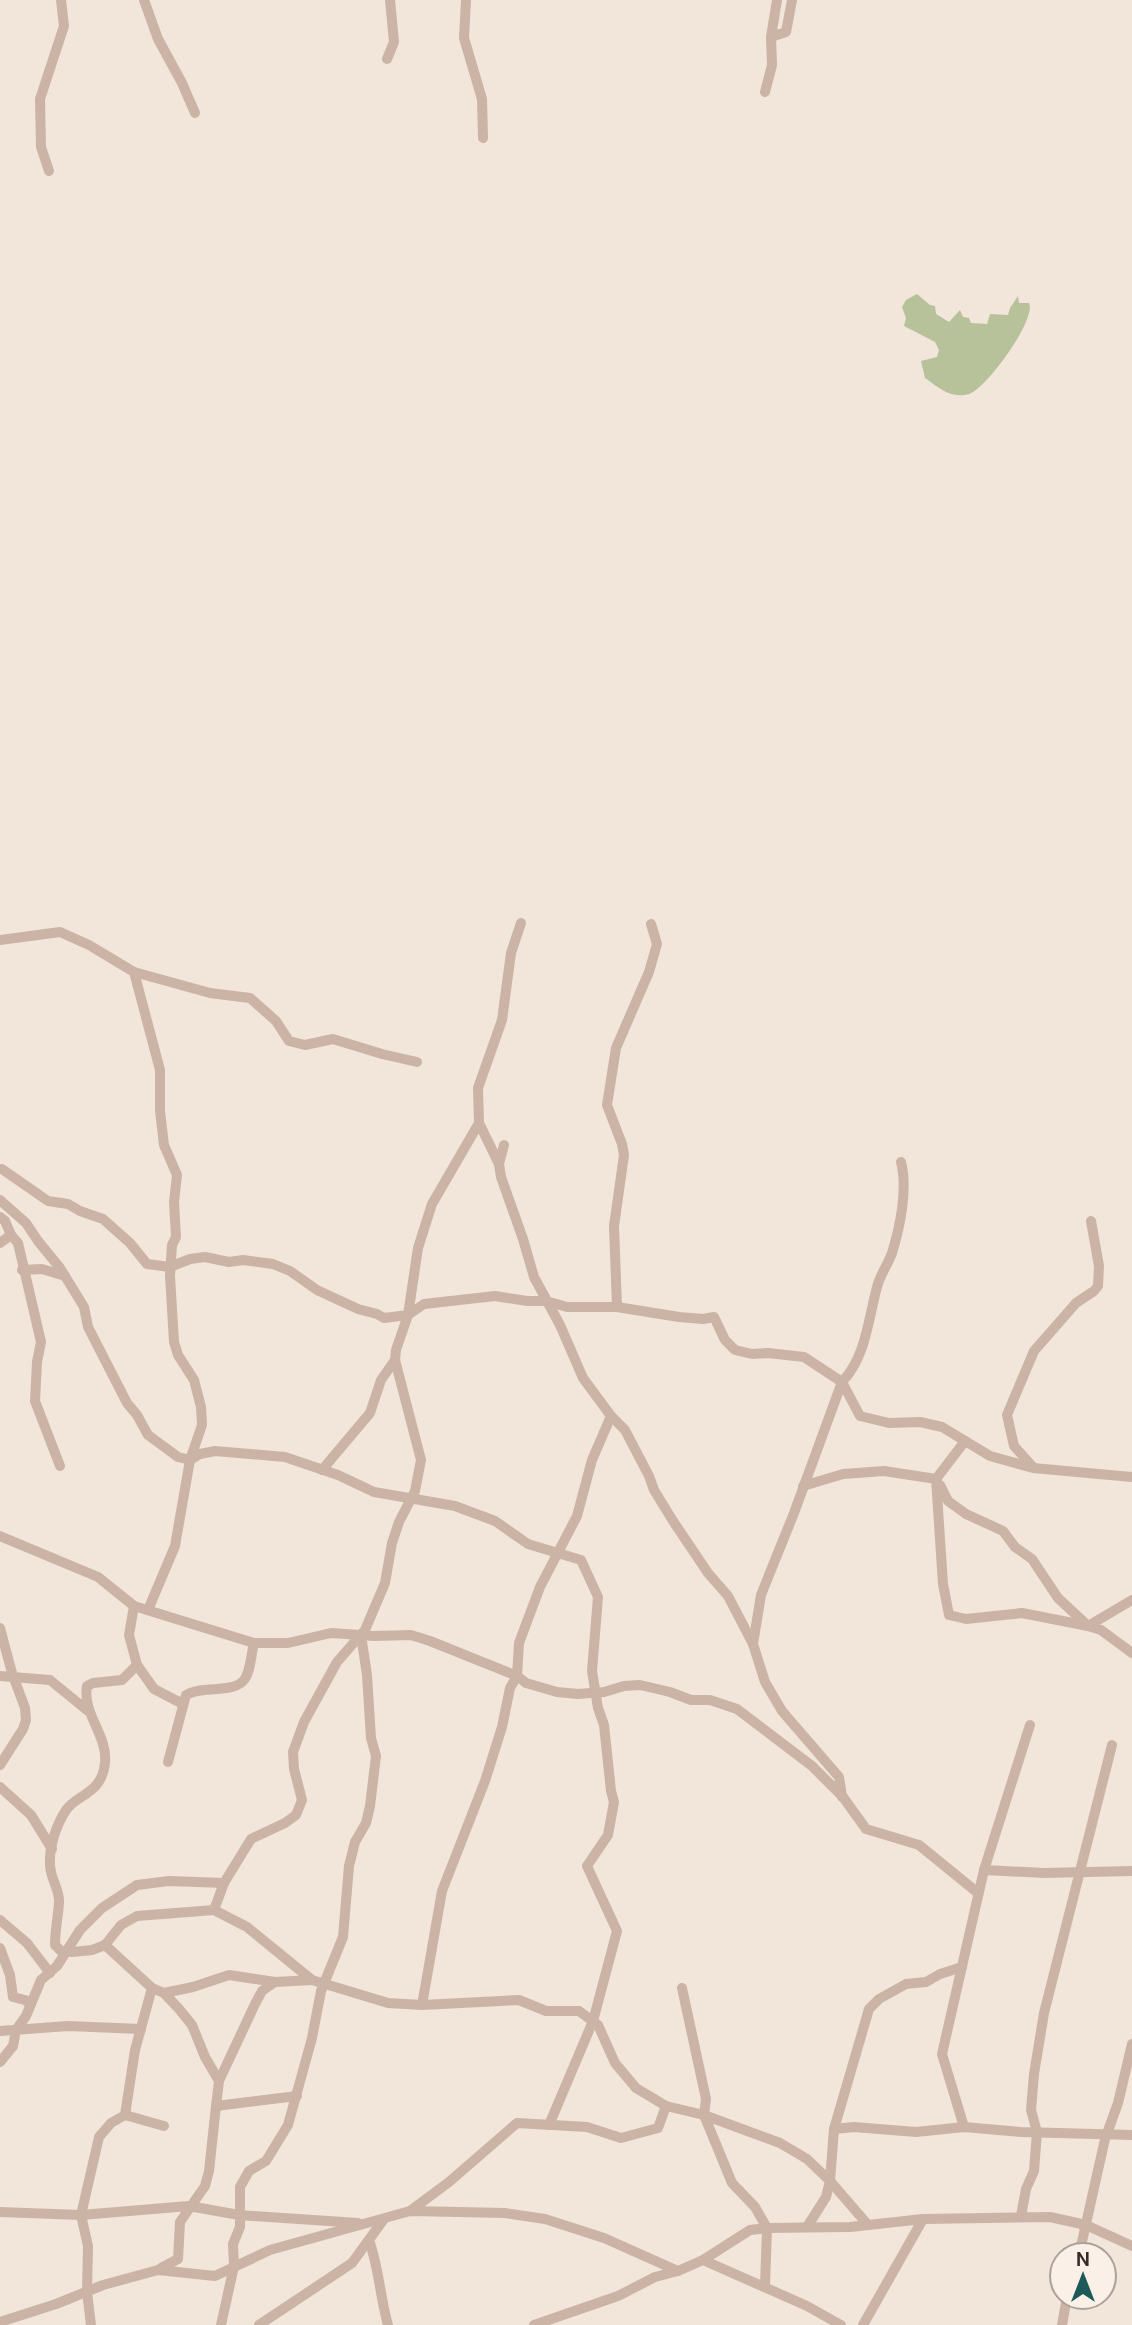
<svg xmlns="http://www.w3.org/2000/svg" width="1132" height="2325" font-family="'DM Sans',sans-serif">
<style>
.green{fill:#b7c29a}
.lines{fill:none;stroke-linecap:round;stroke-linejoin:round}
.minor{stroke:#cbb4a6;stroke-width:10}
</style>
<rect width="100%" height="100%" fill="#f2e5da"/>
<path class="green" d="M917 294 930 305 935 306 936 314 949 322 960 310 963 317 969 318 971 323 987 324 990 314 1008 315 1010 308 1018 296 1019 303H1029C1037 319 986 389 969 394 951 399 939 388 925 378L921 361 937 357 939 350 935 342 904 326 906 318 902 307 906 300Z"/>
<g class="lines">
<g class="minor">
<path d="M144 0 158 39 182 83 195 113"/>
<path d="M466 0 464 38 482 99 483 138"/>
<path d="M771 37 786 32 792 0"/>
<path d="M387 59 394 42 390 0"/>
<path d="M765 92 772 65 771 37 777 0"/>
<path d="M49 171 41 147 40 99 64 26 61 0"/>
<path d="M0 940 60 932 89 945 134 972 210 993 250 998 276 1021 289 1041 305 1045 333 1039 382 1054 417 1062"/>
<path d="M134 972 160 1070V1111L164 1145 177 1175 174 1202 176 1237 172 1245 170 1276 174 1342 178 1355 194 1380 201 1407 202 1425 190 1460 175 1546 148 1610"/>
<path d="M479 1123 499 1164"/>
<path d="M2 1169 48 1201 68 1204 80 1211 103 1219 130 1243 147 1264 170 1267 190 1259 205 1257 229 1262 243 1260 273 1264 290 1271 317 1290 358 1309 377 1314 384 1318 408 1315 424 1304 495 1296 527 1301H546L567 1307H617L679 1317 703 1319 714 1317 725 1340 735 1350 752 1354 768 1353 804 1357 842 1382 860 1416 889 1423 920 1422 942 1427 990 1456 1033 1468 1132 1477"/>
<path d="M0 1200 26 1223 38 1241 60 1268 84 1307 88 1327 127 1403 137 1415 148 1435 178 1457 190 1460 200 1454 215 1451 285 1457 338 1475 374 1492 455 1506 495 1521 528 1544 581 1560 598 1597 592 1671 598 1708 604 1725 611 1791 614 1802 608 1835 587 1866 617 1931 593 2021 549 2125"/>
<path d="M0 1217 5 1221 11 1235 0 1243"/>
<path d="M11 1235 18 1243 41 1342 37 1362 35 1401 60 1466"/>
<path d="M22 1270 42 1269 65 1276"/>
<path d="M617 1307 614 1226 624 1155 622 1144 607 1105 616 1048 649 972 657 944 651 924"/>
<path d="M611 1416 625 1430 649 1476 654 1490 673 1521 708 1573 728 1596 753 1644 765 1682 782 1711 839 1777 842 1797"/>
<path d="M965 1441 936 1479 943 1584 949 1615 966 1619 1022 1613 1088 1626 1132 1600"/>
<path d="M1033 1467 1014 1446 1007 1415 1034 1351 1076 1303 1094 1291 1098 1286 1099 1266 1091 1221"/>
<path d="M322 1470 370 1413 381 1380 395 1360 396 1350 408 1315 418 1248 432 1204 479 1123 478 1088 502 1020 511 953 521 923"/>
<path d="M940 1485 948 1501 966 1514 1003 1531 1015 1547 1032 1559 1058 1598 1088 1626 1101 1630 1132 1653"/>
<path d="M803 1486 843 1474 884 1471 936 1479"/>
<path d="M0 1536 98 1577 134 1606 254 1643H288L331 1633 374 1636 411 1635 430 1641 517 1676 526 1683 557 1692 578 1694 604 1692 624 1686 640 1685 670 1692 691 1700H710L737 1709 812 1766 843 1797 866 1829 919 1845 978 1893"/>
<path d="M134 1606 129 1635 137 1665 154 1689 183 1704"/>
<path d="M0 1628 12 1673 25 1708 26 1720 23 1729 0 1765"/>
<path d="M753 1644 761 1595 794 1513 842 1382C866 1357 868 1320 877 1287 880 1275 888 1264 892 1253 900 1227 908 1189 901 1162"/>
<path d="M137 1665 122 1680 93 1683 87 1686C82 1714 108 1735 105 1763 102 1796 73 1794 63 1815 54 1831 47 1854 51 1872 53 1882 60 1892 59 1903 58 1917 55 1930 55 1945L61 1951 72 1952 92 1950 105 1945 121 1925 137 1916 214 1910 247 1927 312 1980 388 2003 422 2005 519 2000 546 2011H579L598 2025 615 2063 636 2088 666 2106 704 2115 780 2143 807 2159 830 2181 868 2225"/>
<path d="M0 1676 50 1680 88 1711"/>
<path d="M168 1762 186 1695C202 1685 233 1694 244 1680 251 1671 251 1654 254 1643"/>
<path d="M0 1787 31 1815 52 1849"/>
<path d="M984 1870 1044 1873 1132 1871"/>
<path d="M214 1910 224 1883 251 1839 285 1823 296 1815 302 1800 294 1769 293 1752 304 1722 337 1662 365 1630 385 1583 392 1543 399 1522 415 1491 421 1460 395 1360"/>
<path d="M0 1920 27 1943 50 1973"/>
<path d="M105 1945 152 1988 164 1993 179 2009 192 2025 205 2057 219 2081"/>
<path d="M0 1948 10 1975 13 1997 25 2000 31 2004"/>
<path d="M275 1982 262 1991 255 2004 219 2081 216 2106 297 2096"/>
<path d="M682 1988 706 2099 704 2115 732 2183 755 2207 767 2228 765 2286"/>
<path d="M164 1993 193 1987 229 1975 275 1982 312 1980"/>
<path d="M422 2005 442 1891 485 1781 502 1727 510 1688 517 1676 519 1643 540 1587 577 1516 592 1460 611 1416 583 1378 560 1325 534 1277 523 1239 501 1177 499 1164 504 1145"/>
<path d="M0 2031 68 2026 141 2029"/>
<path d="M0 2062 13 2046 16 2030 26 2016 41 1980 57 1966 80 1930 102 1908 137 1885 169 1881 224 1883"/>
<path d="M125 2115 164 2126"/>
<path d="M964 2127 942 2054 984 1870 1030 1725"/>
<path d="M834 2129 854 2127 916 2132 964 2127 1021 2132 1132 2135"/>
<path d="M410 2211 449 2182 517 2123 587 2127 621 2138 658 2128 666 2106"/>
<path d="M0 2212 81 2215 189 2206 239 2215 358 2223"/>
<path d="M1021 2216 1026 2189 1034 2171 1037 2132 1031 2110 1034 2074 1044 2013 1112 1745"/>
<path d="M807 2227 826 2197 830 2181 834 2129 869 2009 879 1999 906 1984 926 1982 940 1974 962 1967"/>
<path d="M369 2240C379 2268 380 2297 388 2325"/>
<path d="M1079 2255 1105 2139 1118 2103 1132 2044"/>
<path d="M703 2260 807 2306 841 2325"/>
<path d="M161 2268 178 2259 180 2222 205 2186 209 2171 216 2106"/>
<path d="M0 2322 56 2304 103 2285 158 2270 215 2276 270 2250 410 2211 505 2213 545 2219 604 2238 678 2271"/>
<path d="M91 2325 87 2292 88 2246 81 2215 99 2137 111 2123 125 2115 135 2050 152 1988"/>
<path d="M221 2325 234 2266 233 2244 240 2227V2187L249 2171 266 2161 288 2125 312 2038 321 1991 343 1937 349 1866 355 1842 366 1823 370 1806 376 1756 371 1738 367 1675 361 1635"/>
<path d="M259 2325 352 2263 384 2219"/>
<path d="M534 2325 618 2296 655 2277 678 2271 703 2260 750 2230 767 2228 850 2227 923 2219 1050 2217 1086 2225 1132 2246"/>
<path d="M863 2325 923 2219"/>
<path d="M1062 2325 1067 2297"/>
</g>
</g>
<g transform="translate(1083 2276)"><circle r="33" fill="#faf0e7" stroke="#aca19a" stroke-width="2"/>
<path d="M0-5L12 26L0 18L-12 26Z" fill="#1c5959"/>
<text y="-10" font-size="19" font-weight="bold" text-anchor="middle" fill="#362b27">N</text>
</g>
</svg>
